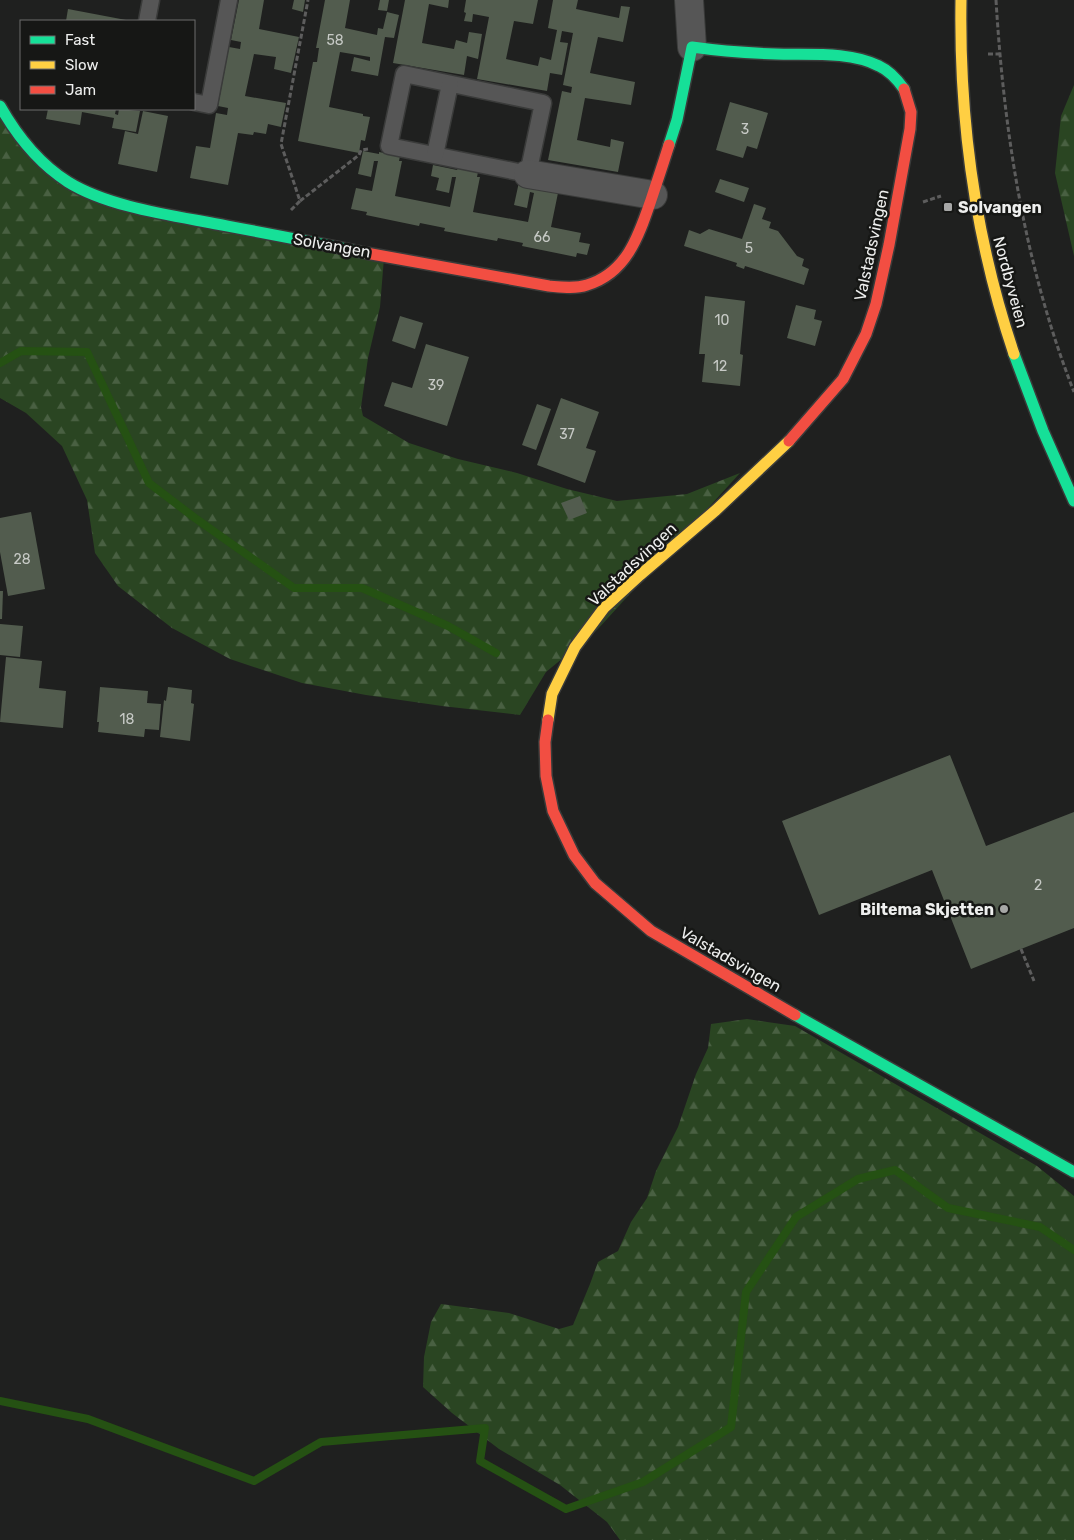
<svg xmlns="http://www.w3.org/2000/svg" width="1074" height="1540" font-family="Rubik,sans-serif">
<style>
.forest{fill:url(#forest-firs)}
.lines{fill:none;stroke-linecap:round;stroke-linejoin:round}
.stream{stroke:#255113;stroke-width:8}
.building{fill:#525c4e}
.lane-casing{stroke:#3a3b3a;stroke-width:19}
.street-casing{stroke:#3a3b3a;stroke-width:30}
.fast-casing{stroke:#3a3b3a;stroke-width:14}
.slow-casing{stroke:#3a3b3a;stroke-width:14}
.jam-casing{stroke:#3a3b3a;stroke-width:14}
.path{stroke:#5d5d5d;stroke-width:3;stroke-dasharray:5 2.5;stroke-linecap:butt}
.lane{stroke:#565656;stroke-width:16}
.street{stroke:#565656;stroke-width:28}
.fast{stroke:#16e098;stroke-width:11}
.slow{stroke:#ffcf43;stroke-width:11}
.jam{stroke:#f24e42;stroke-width:11}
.poi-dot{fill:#a6a7a6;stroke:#161715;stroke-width:2}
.labels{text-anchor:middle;stroke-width:5;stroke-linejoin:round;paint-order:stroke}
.number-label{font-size:14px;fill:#c7cac6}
.poi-label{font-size:16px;font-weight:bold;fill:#eeefee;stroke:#161715;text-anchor:start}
.street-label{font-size:16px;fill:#eeefee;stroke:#161715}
</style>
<defs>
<pattern id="forest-firs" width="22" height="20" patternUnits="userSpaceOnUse" patternTransform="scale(1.25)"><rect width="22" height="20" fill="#2a4522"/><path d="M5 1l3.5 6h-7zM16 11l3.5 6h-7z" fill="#496042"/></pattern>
</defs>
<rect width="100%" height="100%" fill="#1f201f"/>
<g class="forest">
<path d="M1074 85V256L1055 173 1061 116Z"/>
<path d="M0 102 69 187 384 258 380 307 368 358 361 407 363 416 409 443 458 459 517 473 567 489 617 501 687 494 740 473 597 630 546 672 520 715 442 706 366 695 302 683 230 659 172 628 118 586 95 553 87 500 62 446 26 413 0 398Z"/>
<path d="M747 1019 795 1026 1037 1166 1074 1196V1540H620L607 1522 560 1485 499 1449 452 1413 423 1387 424 1357 431 1322 441 1304 509 1313 559 1329 573 1325 590 1284 598 1262 618 1251 631 1222 647 1198 656 1171 678 1127 696 1074 708 1048 711 1024Z"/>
</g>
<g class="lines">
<g class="stream">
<path d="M0 363 21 351 87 352 149 483 195 518 294 588H362L448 626 496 653"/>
<path d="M0 1401 88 1419 254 1481 321 1442 485 1428 480 1461 566 1509 643 1482 731 1427 746 1292 796 1217 858 1179 895 1170 948 1208 1040 1227 1074 1250"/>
</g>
</g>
<g class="building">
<path d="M239 0H264L259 29 299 37 291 73 274 69 276 57 254 54 245 96 286 103 281 127 268 124 266 134 254 132 253 135 238 133 228 185 190 178 196 146 210 148 216 113 227 115 228 108 218 106 229 47 240 49 241 42 231 40Z"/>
<path d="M294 0H305L303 12 292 9Z"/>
<path d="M325 0H350L345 28 377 35 378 28 383 29 387 12 399 15 394 38 385 37 378 76 351 71 354 57 370 61V57L340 52 329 107 363 114V116L370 117 365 141 361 140 359 153 298 141 313 62H317L319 48H316Z"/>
<path d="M380 0H389L387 11 378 10Z"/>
<path d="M405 0H449L448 8 429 4 422 43 454 49 456 40 467 43 469 32 482 34 478 59 467 56 464 75 393 63Z"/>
<path d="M466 0H538L533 24 514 21 506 59 538 66 540 57 551 60 557 30 548 28 553 0H578L576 9 619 18 621 6 630 7 623 42 598 37 590 73 635 82 631 105 585 98 577 140 610 147 611 139 624 142 618 172 548 160 562 91 571 93 572 87 563 85 573 33 562 31 560 42 568 43 562 75 550 73 547 91 477 79 489 17 473 14 472 22 464 21 466 13 464 12Z"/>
<path d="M68 9 126 20V21H66Z"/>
<path d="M730 102 768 113 757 149 747 146 743 158 716 150Z"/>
<path d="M48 109H116L115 114 118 115 119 109 140 111 136 132 112 128 114 118 82 112 80 125 46 119Z"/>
<path d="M143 111 168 116 157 172 118 164 125 131 138 134Z"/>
<path d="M363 151 379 154V152L400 156 399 161H402L395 196 450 207 456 177H452L449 193 436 190 439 178 431 176 433 165 457 170 458 168 478 172 477 177H480L473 212 528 222 534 193 530 192 527 208 514 205 519 182 558 193 551 227 581 233 579 242 590 244 587 255 577 253 576 257 522 246 523 243 498 238 497 241 444 231 445 228 420 223 419 226 366 215 367 212 351 209 356 188 372 191 378 161H374L371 177 358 174Z"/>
<path d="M720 179 749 188 744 202 715 192Z"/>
<path d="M754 204 766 208 762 219 771 222 769 228 778 231 797 256 804 259 802 266 809 269 804 285 745 266 744 269 736 266 737 263 684 246 689 230 700 234 709 229 742 239Z"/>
<path d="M705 296 745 301 740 354 743 355 740 386 702 382 705 354H699Z"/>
<path d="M796 305 816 310 814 319 822 321 815 346 787 338Z"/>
<path d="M400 316 423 323 415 349 392 341Z"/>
<path d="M426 344 469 357 447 426 384 406 392 382 412 388Z"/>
<path d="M561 398 599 412 586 448 596 451 585 483 537 465Z"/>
<path d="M537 404 551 409 536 450 522 445Z"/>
<path d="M580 496 587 513 569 520 561 503Z"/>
<path d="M31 512 45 589 8 596 0 552V518Z"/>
<path d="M0 591H3L2 619H0Z"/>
<path d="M0 624 23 626 20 657 0 655Z"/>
<path d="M6 657 42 661 39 688 66 691 63 728 0 722Z"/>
<path d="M100 687 148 691 147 703 161 704 159 730 145 729 144 737 98 732 99 722H97Z"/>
<path d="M168 687 192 690 191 703 194 704 190 741 160 737 164 700 166 701Z"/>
<path d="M950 755 986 846 1074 812V928L971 969 932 870 819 915 782 821Z"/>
</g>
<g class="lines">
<g class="lane-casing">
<g id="lane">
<path d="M147 21 151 0"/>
<path d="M404 74 543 103 528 174 389 146Z"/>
<path d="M194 102 209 105 229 0"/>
<path d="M435 155 450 84"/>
</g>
</g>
<g class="street-casing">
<g id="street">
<path d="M689 0 692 47"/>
<path d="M528 174 653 195"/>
</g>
</g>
<g class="fast-casing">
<g id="fast">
<path d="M0 106C17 136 38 163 68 182 105 205 162 214 206 222 259 232 313 242 366 253"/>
<path d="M669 145 677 120 692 47C720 51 748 53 776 54 808 55 850 51 879 66 890 71 897 79 904 89"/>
<path d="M1014 354 1043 431 1074 501"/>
<path d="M795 1015 1074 1172"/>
</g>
</g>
<g class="slow-casing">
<g id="slow">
<path d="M961 0C959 120 976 241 1014 354"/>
<path d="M548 720 552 694 575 647 604 608 640 575 716 510 789 441"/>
</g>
</g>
<g class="jam-casing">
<g id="jam">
<path d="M366 253 549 286C561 287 575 289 587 285 627 273 639 235 651 200 657 182 663 164 669 145"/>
<path d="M789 441 843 379 866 334 876 304 889 245 910 129 911 112 904 89"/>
<path d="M548 720 545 742 546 776 553 811 574 855 595 883 651 931 795 1015"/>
</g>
</g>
<g class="path">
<path d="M996 0C1004 134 1025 267 1074 392"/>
<path d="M988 54H1000"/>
<path d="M300 201 359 155 361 150 368 149"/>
<path d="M923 202 941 196"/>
<path d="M291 210 300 201 281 144 308 0"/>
<path d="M1021 949 1034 981"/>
</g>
<use href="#lane" class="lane"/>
<use href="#street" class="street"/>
<use href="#fast" class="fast"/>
<use href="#slow" class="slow"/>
<use href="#jam" class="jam"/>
</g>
<g class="poi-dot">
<rect x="943" y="202" width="10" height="10" rx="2.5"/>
<circle cx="1004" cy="909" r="5"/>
</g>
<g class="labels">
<g class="number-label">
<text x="335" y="45">58</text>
<text x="745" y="134">3</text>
<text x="542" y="242">66</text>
<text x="749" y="253">5</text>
<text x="722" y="325">10</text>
<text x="720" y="371">12</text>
<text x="436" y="390">39</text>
<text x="567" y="439">37</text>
<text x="22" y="564">28</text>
<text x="127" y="724">18</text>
<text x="1038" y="890">2</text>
</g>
<g class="poi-label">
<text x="958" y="213">Solvangen</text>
<text x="994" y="915" text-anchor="end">Biltema Skjetten</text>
</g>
<g class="street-label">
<text transform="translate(332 245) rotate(10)" y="6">Solvangen</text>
<text transform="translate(871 245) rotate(-78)" y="6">Valstadsvingen</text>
<text transform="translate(1011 282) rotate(75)" y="6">Nordbyveien</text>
<text transform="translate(632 564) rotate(-43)" y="6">Valstadsvingen</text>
<text transform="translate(731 959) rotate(30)" y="6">Valstadsvingen</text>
</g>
</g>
<rect x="20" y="20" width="175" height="90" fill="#161715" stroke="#6c6d6c"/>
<rect x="30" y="36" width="25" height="8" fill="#16e098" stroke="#6c6d6c"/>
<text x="65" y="45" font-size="15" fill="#eeefee">Fast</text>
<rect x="30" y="61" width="25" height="8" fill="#ffcf43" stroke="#6c6d6c"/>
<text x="65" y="70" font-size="15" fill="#eeefee">Slow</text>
<rect x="30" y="86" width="25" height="8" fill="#f24e42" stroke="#6c6d6c"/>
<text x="65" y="95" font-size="15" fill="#eeefee">Jam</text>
</svg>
